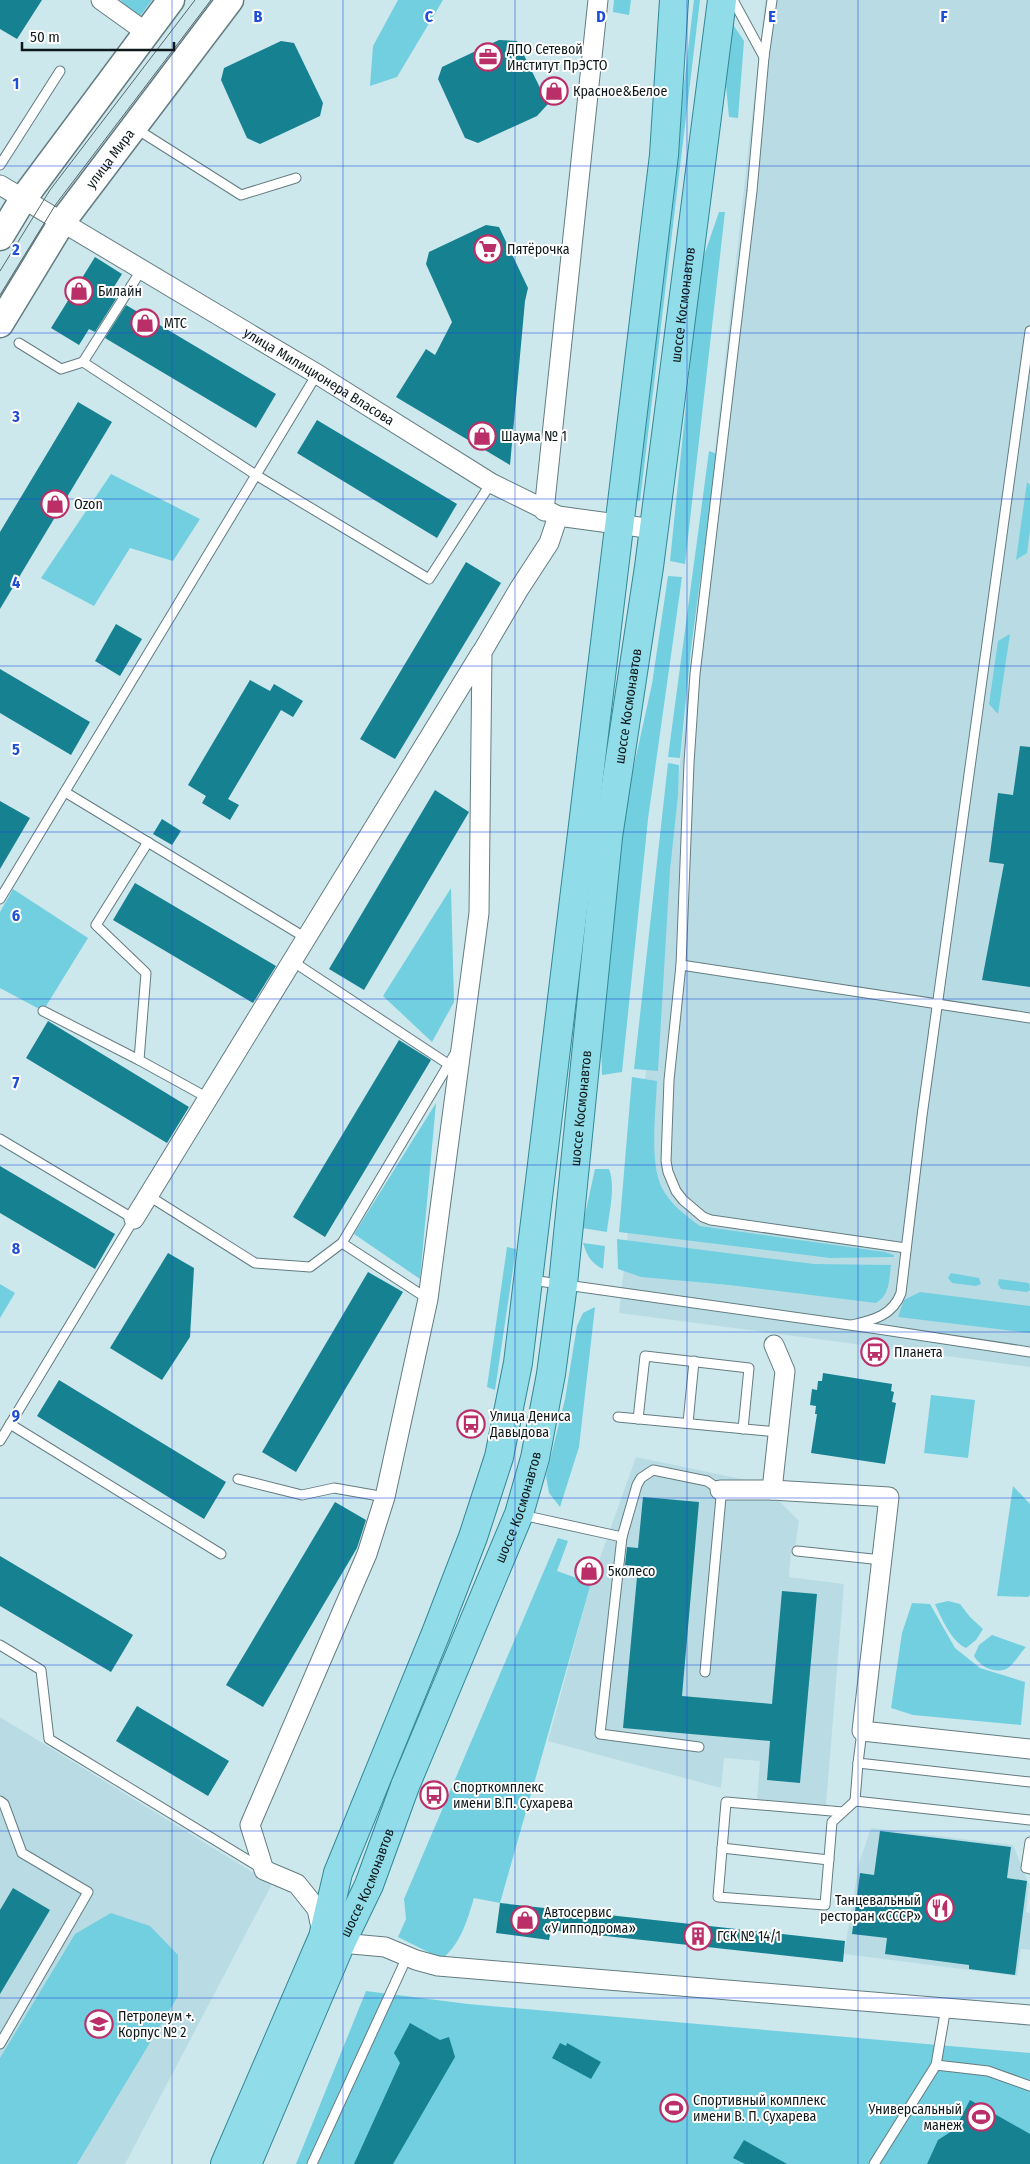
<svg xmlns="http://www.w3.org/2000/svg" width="1030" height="2164" font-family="'Fira Sans Condensed',sans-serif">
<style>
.built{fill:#b9dce4}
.green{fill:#72cfe0}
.building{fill:#168191}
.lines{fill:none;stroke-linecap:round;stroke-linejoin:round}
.service-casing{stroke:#637c81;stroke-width:11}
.minor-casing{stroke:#637c81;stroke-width:21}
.secondary-casing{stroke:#637c81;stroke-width:29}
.primary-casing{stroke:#328896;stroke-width:30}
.service{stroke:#fff;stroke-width:9}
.minor{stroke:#fff;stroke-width:19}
.secondary{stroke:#fff;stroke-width:26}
.primary{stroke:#90dce8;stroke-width:28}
.tram{stroke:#566669;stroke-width:1}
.grid{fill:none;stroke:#1d4ed8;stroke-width:1;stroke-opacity:0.55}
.labels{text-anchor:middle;stroke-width:4;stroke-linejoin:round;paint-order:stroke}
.poi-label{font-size:14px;fill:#0e181a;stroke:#fff;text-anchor:start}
.street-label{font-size:14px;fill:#0e181a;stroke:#fff}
.grid-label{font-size:16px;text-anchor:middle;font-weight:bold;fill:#1d4ed8;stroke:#fff;stroke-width:4;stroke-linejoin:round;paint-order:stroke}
</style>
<rect width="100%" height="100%" fill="#cde8ed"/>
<g class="built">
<path d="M765 0H1030V1367L619 1313Z"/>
<path d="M636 1457 761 1483 799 1521 795 1548 791 1551 789 1577 844 1584 826 1806 757 1799 760 1761 724 1758 721 1788 548 1741 591 1583Z"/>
<path d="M0 1717 272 1884 125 2164H0Z"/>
<path d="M871 1828 1013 1845 1029 1884 1026 1912 1030 1913V1950L1021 1949 1017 1976 844 1954 859 1863Z"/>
</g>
<g class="green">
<path d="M120 0H152L138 19Z"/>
<path d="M398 0H443L397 77 370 86 373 46Z"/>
<path d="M614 0H631L629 15 613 12Z"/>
<path d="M694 0H700L640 501 634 500Z"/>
<path d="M730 20 744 41 738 118 729 117 723 55Z"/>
<path d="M719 212H725L685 564 670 561 700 267Z"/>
<path d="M709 451 717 454 691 649 680 758 668 757Z"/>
<path d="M111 474 200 519 173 561 130 548 94 606 41 578Z"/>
<path d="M1027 482 1030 485V530L1027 553 1016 560Z"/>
<path d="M668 576 682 577 648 819 622 1072 602 1075 600 1004 627 797 652 684Z"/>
<path d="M1010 634 998 714 989 704 998 641Z"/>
<path d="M668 763 679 765 678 795 670 870 658 1071 634 1069Z"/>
<path d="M451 888 454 1002 432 1042 383 996Z"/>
<path d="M13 889 88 938 43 1011 0 988V912Z"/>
<path d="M632 1077 657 1081C656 1109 649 1163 662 1188 670 1204 686 1216 700 1226L885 1252 894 1255V1257L830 1258 619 1232Z"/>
<path d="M436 1103 420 1279 354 1234Z"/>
<path d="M595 1169H609C616 1187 609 1213 607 1232L582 1228Z"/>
<path d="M617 1239 814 1264 891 1265C889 1280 890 1295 876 1303L729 1285 641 1277 618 1269Z"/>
<path d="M583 1243 605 1246 603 1269C591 1263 587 1256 583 1243Z"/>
<path d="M507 1247 516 1249 495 1390 487 1387Z"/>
<path d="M951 1273 979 1278 981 1284 976 1286 952 1283 948 1278Z"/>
<path d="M999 1279 1029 1283 1030 1290 1027 1292 1001 1289 998 1284Z"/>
<path d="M0 1284 15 1293 0 1318Z"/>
<path d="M920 1292 1030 1306V1333L898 1317 904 1300Z"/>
<path d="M595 1307 579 1447 560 1507 549 1493 546 1476 565 1399 577 1326 583 1313Z"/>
<path d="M931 1395 975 1400 968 1458 924 1453Z"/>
<path d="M1013 1486 1030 1504V1595L1028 1597 997 1596Z"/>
<path d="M558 1538 568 1541 557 1571 591 1583 500 1903 474 1898C467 1921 461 1943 442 1959L398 1937 406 1919 404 1899Z"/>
<path d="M948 1601 960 1604 970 1617 983 1629 976 1640 966 1648C951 1641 942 1619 935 1604Z"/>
<path d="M912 1603 930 1604 955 1648 980 1668 1025 1682 1021 1725 913 1715 891 1708 902 1633Z"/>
<path d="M992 1635 1026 1647C1020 1653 1013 1666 1006 1669 993 1674 980 1666 974 1656L979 1645Z"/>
<path d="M111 1913 150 1926 178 1955V1996L77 2164H0V2058L75 1934Z"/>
<path d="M366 1991 468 2004 1030 2053V2164H296Z"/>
</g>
<g class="building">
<path d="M0 0H42L17 39 0 29Z"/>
<path d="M499 40 517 41 548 104 537 116 478 143 465 138 438 79 442 67Z"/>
<path d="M281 41 294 43 323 103 320 116 260 144 247 138 221 80 224 68Z"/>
<path d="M486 225 499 227 528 288 525 301 510 465 396 397 426 349 435 355 452 322 426 264 429 252Z"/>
<path d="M95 257 122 274 109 295 116 299 95 332 89 329 79 345 51 328Z"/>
<path d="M126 305 276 394 256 428 105 338Z"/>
<path d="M78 402 112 422 0 609V532Z"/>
<path d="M317 420 457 504 437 538 297 453Z"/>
<path d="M466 562 501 583 395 759 360 739Z"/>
<path d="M116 624 142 639 120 676 95 661Z"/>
<path d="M0 669 90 722 71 755 0 713Z"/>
<path d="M250 680 270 691 274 684 303 701 293 717 281 710 228 799 239 805 230 820 202 803 206 796 188 785Z"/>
<path d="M1020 746 1030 747V987L982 980 1004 864 989 862 998 793 1013 795Z"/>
<path d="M435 790 469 812 364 990 329 969Z"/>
<path d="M0 801 30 818 0 869Z"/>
<path d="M162 819 181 831 172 845 153 834Z"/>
<path d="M135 883 276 966 253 1003 113 920Z"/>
<path d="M48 1021 189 1107 167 1143 26 1058Z"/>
<path d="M399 1040 431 1060 325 1237 293 1217Z"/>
<path d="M0 1166 115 1234 95 1269 0 1213Z"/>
<path d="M168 1253 194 1268 190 1337 162 1380 110 1348Z"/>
<path d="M368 1272 403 1292 296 1472 262 1452Z"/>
<path d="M823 1373 892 1384 891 1391 894 1392 892 1402 896 1403 885 1464 811 1453 817 1414H815L816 1406 810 1405 812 1389 817 1390 818 1381H822Z"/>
<path d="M59 1380 226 1482 204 1519 37 1416Z"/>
<path d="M643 1497 699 1502 682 1696 772 1704 782 1591 817 1594 800 1783 767 1780 770 1741 623 1728 638 1566 625 1565 627 1547 638 1548Z"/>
<path d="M335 1502 366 1520 357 1548 263 1707 226 1685Z"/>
<path d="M0 1556 133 1635 111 1672 0 1606Z"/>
<path d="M137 1706 229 1761 208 1796 116 1741Z"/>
<path d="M880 1831 1011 1847 1007 1878 1027 1881 1015 1975 969 1969V1965L885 1954 887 1938 852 1934 860 1873 874 1875Z"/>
<path d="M13 1888 50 1910 0 1994V1910Z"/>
<path d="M500 1903 845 1941 843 1962 551 1930 549 1940 496 1933Z"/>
<path d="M410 2023 440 2040 449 2037 455 2057 393 2164H354L400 2063 394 2053Z"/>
<path d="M560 2043 566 2046 567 2043 601 2062 591 2079 552 2058Z"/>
<path d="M970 2100 1030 2134V2164H927L938 2140 955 2129Z"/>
<path d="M744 2140 787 2164H745L733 2158Z"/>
</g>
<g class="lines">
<g class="service-casing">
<g id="service">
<path d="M733 0 764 57"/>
<path d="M772 0 764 57 752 191 695 674 689 763 681 965 669 1080 666 1161 668 1172 676 1191 683 1200 703 1217 711 1220 906 1248"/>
<path d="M135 128 241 195 296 178"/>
<path d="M0 165 60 71"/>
<path d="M142 269 83 362 256 475 429 579 491 483"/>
<path d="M19 343 61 369 83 362"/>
<path d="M65 792 306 938"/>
<path d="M148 842 96 925 146 973 139 1060 208 1098"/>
<path d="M0 899 317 374"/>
<path d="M292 961 448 1064"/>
<path d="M681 965 1030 1018"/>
<path d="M43 1011 139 1060"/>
<path d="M0 1139 134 1219 0 1441"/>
<path d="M149 1196 255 1263 310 1267 342 1243 456 1052"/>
<path d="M342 1243 428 1299"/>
<path d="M531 1280 878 1329 1030 1352"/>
<path d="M852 1325C874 1320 893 1315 901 1293L922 1116 1030 331"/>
<path d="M618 1417 777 1432"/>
<path d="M638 1419 645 1356 749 1368 743 1429"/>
<path d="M688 1423 694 1361"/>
<path d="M10 1424 221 1554"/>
<path d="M238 1479 302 1495 334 1488 385 1497"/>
<path d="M522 1515 622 1537"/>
<path d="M797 1551 882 1560"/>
<path d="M0 1645 41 1670 49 1739 261 1868"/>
<path d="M862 1731 858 1763 1030 1782"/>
<path d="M699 1747 600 1734 622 1537 637 1485 641 1478 653 1470 707 1481 720 1490 721 1497 705 1672"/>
<path d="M858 1763 855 1801 1030 1820"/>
<path d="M0 1801 4 1804 22 1853 88 1892 0 2044"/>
<path d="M843 1812 726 1802 718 1897 825 1905 832 1822 855 1801"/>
<path d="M1030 1842 1026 1868 1030 1869"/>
<path d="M722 1848 829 1860"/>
<path d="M936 2065 988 2071 1030 2086"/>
<path d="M312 2164 407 1957"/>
<path d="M874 2164 936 2065 946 2007"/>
</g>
</g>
<g class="minor-casing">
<g id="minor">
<path d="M101 0 147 33"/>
<path id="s1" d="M0 185 317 374 491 483 558 516 654 529"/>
<path d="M544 511 598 0"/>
<path d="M558 516 549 543 519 589 482 652 479 913 428 1299 385 1497 367 1554 250 1825 264 1870 297 1884 317 1909 323 1937 341 1943 385 1947 416 1960 438 1966 1030 2015"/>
<path d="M134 1219 481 653"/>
<path d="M720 1490H772L889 1497 862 1731 1030 1749"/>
<path d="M772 1490 785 1371 774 1345"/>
</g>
</g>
<g class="secondary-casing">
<g id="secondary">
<path d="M0 237 23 199 171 0"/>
<path id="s2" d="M0 324 62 222 230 0"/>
</g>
</g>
<g class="primary-casing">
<g id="primary">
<path d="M225 2164 323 1937 338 1873 436 1633 473 1537 499 1457 518 1363 664 155 674 0"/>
<path id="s3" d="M247 2164 341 1943 369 1885 405 1786 519 1514 535 1458 551 1374 563 1284 608 837 649 567 722 0"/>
</g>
</g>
<use href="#service" class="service"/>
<use href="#minor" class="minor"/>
<use href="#secondary" class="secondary"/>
<use href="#primary" class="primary"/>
<g class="tram">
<path d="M0 271 50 190 195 0"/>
<path d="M0 295 56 204 211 0"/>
</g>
</g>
<path class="grid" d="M172 0V2164M343 0V2164M515 0V2164M687 0V2164M858 0V2164M0 166H1030M0 333H1030M0 499H1030M0 666H1030M0 832H1030M0 999H1030M0 1165H1030M0 1332H1030M0 1498H1030M0 1665H1030M0 1831H1030M0 1998H1030"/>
<defs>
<g id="office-ring" transform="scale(1.4375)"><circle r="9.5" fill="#fff" stroke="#ba2f68" stroke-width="1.5"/><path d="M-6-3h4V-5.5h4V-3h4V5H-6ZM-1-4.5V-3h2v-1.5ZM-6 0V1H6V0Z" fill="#ba2f68"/></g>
<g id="shop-ring" transform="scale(1.4375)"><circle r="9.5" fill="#fff" stroke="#ba2f68" stroke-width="1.5"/><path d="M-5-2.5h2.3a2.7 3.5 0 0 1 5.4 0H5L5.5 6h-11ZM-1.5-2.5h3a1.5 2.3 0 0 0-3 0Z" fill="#ba2f68"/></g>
<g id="supermarket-ring" transform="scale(1.4375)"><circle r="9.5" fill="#fff" stroke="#ba2f68" stroke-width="1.5"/><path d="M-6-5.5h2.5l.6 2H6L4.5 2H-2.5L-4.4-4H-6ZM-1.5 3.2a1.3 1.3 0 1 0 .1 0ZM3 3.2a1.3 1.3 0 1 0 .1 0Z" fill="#ba2f68"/></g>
<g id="bus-ring" transform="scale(1.4375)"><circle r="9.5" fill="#fff" stroke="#ba2f68" stroke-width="1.5"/><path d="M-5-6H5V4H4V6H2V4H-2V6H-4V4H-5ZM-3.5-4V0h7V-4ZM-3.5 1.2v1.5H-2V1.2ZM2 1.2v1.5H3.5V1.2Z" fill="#ba2f68"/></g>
<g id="restaurant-ring" transform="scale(1.4375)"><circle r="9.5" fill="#fff" stroke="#ba2f68" stroke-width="1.5"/><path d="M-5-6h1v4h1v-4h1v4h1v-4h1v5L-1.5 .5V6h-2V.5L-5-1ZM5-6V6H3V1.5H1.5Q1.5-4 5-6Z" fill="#ba2f68"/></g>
<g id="building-ring" transform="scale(1.4375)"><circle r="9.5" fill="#fff" stroke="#ba2f68" stroke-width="1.5"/><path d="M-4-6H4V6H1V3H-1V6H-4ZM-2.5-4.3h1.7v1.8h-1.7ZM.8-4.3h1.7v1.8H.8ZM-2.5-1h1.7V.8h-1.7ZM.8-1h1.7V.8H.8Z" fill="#ba2f68"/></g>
<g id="school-ring" transform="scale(1.4375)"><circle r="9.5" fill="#fff" stroke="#ba2f68" stroke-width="1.5"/><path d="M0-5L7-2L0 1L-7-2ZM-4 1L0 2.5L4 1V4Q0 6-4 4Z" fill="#ba2f68"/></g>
<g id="stadium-ring" transform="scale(1.4375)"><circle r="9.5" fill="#fff" stroke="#ba2f68" stroke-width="1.5"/><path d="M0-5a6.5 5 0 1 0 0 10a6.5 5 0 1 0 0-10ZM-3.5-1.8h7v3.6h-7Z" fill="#ba2f68"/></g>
</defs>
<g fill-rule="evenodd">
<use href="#office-ring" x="488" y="57"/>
<use href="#shop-ring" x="554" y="91"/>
<use href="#supermarket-ring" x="488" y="249"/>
<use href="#shop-ring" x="79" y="291"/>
<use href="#shop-ring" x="145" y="323"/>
<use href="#shop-ring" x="482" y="436"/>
<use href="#shop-ring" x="55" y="504"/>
<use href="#bus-ring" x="875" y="1352"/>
<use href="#bus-ring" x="471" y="1424"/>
<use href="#shop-ring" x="589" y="1571"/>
<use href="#bus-ring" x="434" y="1795"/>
<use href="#restaurant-ring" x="940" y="1908"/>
<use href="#shop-ring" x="525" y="1920"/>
<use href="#building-ring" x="698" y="1936"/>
<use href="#school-ring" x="99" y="2024"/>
<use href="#stadium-ring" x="674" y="2108"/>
<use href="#stadium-ring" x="981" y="2117"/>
</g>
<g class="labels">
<g class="poi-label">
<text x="507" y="54">ДПО Сетевой<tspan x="507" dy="16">Институт ПрЭСТО</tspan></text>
<text x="573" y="96">Красное&amp;Белое</text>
<text x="507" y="254">Пятёрочка</text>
<text x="98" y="296">Билайн</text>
<text x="164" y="328">МТС</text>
<text x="501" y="441">Шаума № 1</text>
<text x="74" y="509">Ozon</text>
<text x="894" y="1357">Планета</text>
<text x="490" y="1421">Улица Дениса<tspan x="490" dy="16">Давыдова</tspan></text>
<text x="608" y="1576">5колесо</text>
<text x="453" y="1792">Спорткомплекс<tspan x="453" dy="16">имени В.П. Сухарева</tspan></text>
<text x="921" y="1905" text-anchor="end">Танцевальный<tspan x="921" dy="16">ресторан «СССР»</tspan></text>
<text x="544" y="1917">Автосервис<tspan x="544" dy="16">«У ипподрома»</tspan></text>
<text x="717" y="1941">ГСК № 14/1</text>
<text x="118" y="2021">Петролеум +.<tspan x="118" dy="16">Корпус № 2</tspan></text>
<text x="693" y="2105">Спортивный комплекс<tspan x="693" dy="16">имени В. П. Сухарева</tspan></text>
<text x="962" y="2114" text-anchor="end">Универсальный<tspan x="962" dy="16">манеж</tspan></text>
</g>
<g class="street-label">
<text dy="5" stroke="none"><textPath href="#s2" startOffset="199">улица Мира</textPath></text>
<text dy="5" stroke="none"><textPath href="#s3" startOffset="1926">шоссе Космонавтов</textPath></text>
<text dy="5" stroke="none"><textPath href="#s1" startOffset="372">улица Милиционера Власова</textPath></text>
<text dy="5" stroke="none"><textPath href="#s3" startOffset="1521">шоссе Космонавтов</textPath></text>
<text dy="5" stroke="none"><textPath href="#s3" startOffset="1116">шоссе Космонавтов</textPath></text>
<text dy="5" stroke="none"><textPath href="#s3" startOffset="711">шоссе Космонавтов</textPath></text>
<text dy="5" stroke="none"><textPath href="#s3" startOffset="306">шоссе Космонавтов</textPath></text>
</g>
</g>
<g class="grid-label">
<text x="258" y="22">B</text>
<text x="429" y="22">C</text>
<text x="601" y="22">D</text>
<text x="772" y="22">E</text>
<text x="944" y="22">F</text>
<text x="16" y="89">1</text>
<text x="16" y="255">2</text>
<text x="16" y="422">3</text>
<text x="16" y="588">4</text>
<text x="16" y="755">5</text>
<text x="16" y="921">6</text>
<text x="16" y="1088">7</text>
<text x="16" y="1254">8</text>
<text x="16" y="1421">9</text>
</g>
<path d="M22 42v8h152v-8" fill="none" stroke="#0e181a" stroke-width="2.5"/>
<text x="30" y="42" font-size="15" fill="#0e181a" stroke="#ffffff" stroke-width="4" paint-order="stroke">50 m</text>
</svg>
